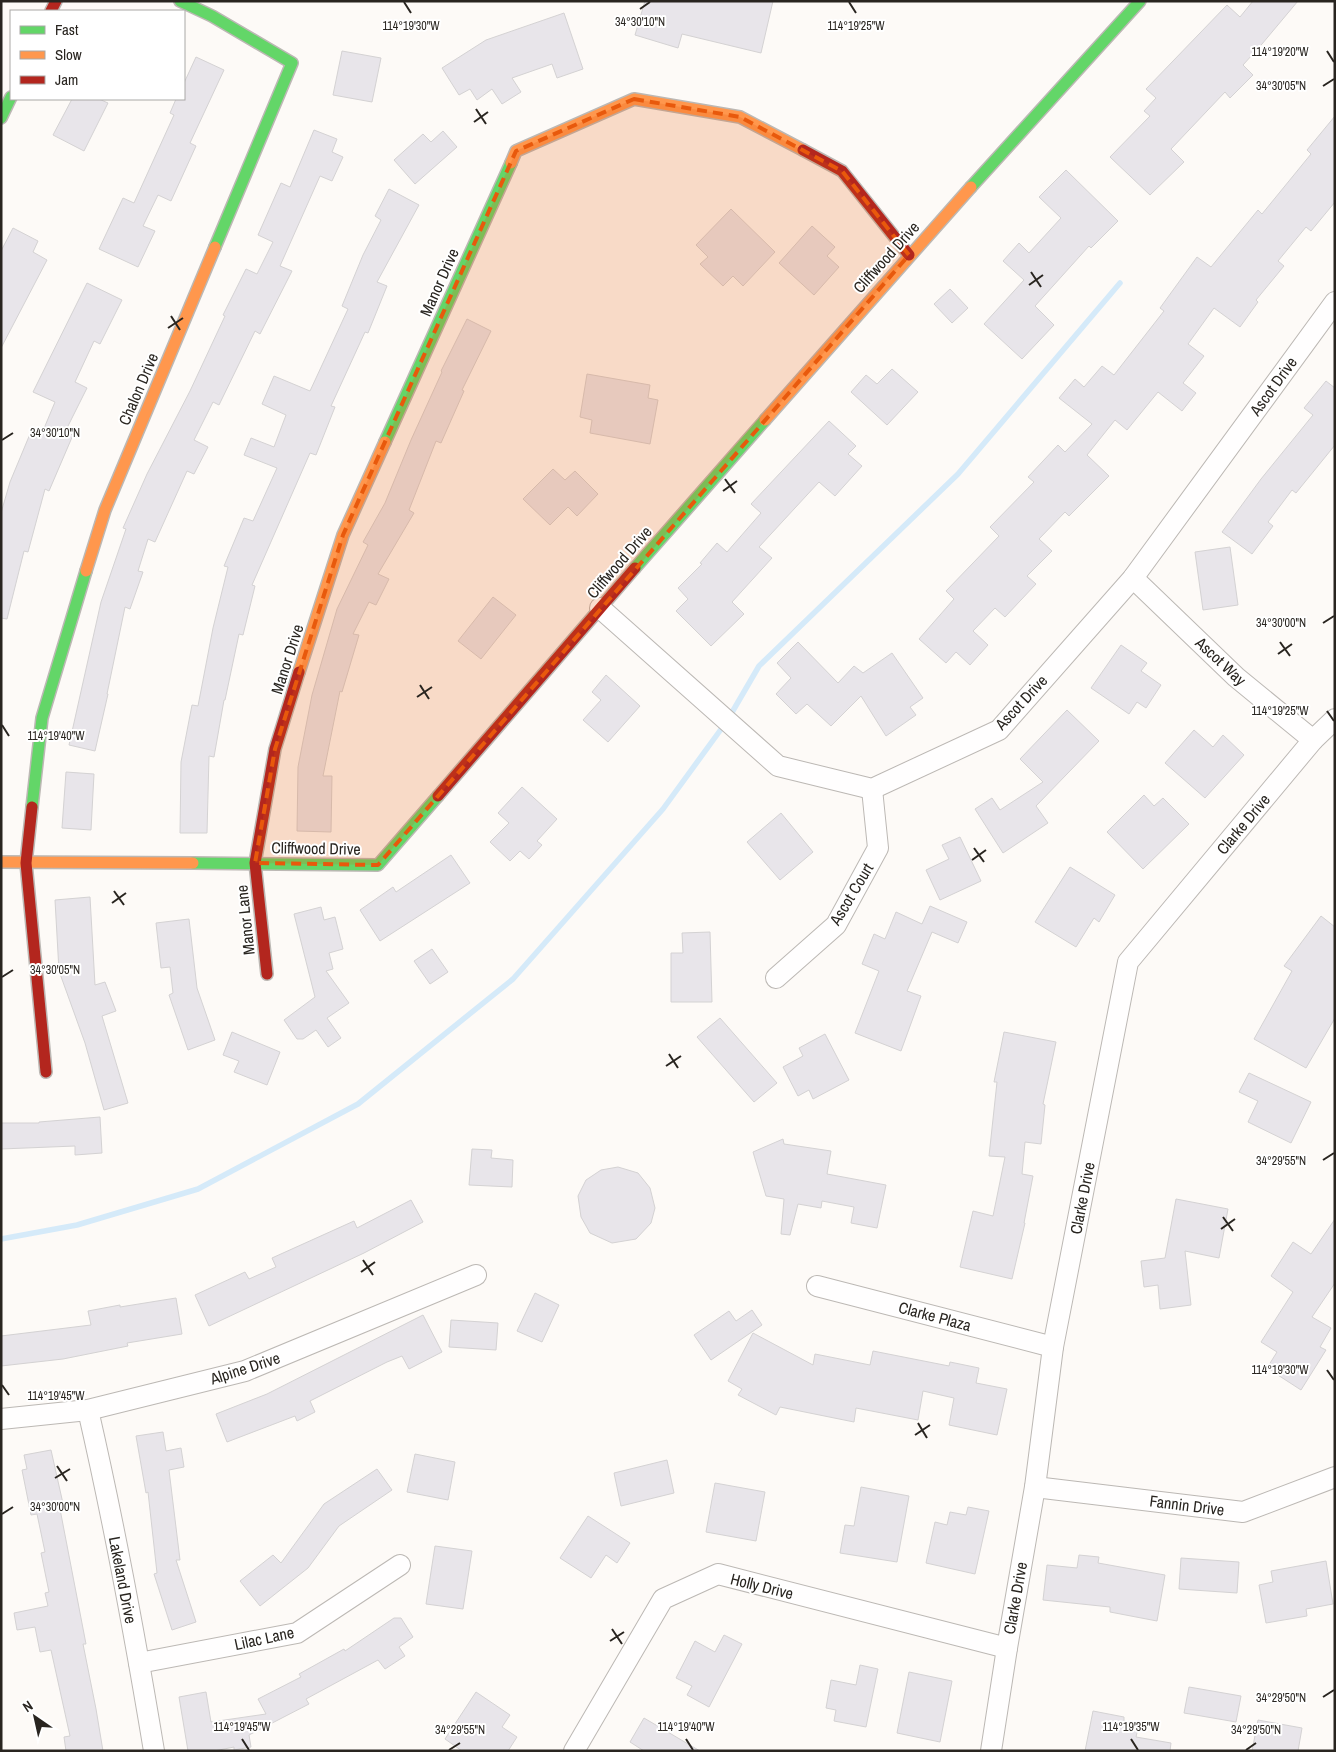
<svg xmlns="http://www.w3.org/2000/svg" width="1336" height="1752" font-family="'Archivo Narrow',sans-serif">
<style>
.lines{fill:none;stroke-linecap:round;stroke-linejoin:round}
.stream{stroke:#d5eaf9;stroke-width:5.5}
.building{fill:#e8e5ea;stroke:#d4d2d3}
.street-casing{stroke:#bcb8b4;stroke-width:22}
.fast-casing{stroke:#bcb8b4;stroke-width:14}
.slow-casing{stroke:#bcb8b4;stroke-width:14}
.jam-casing{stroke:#bcb8b4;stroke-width:14}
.street{stroke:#fffefe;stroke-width:20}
.fast{stroke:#63d668;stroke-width:11}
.slow{stroke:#ff974d;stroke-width:11}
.jam{stroke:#b3261e;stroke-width:11}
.marked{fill:#e8590c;fill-opacity:0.2;stroke:#e8590c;stroke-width:4;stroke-dasharray:10 6;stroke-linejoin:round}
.ticks{fill:none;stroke:#292520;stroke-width:2}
.labels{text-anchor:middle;stroke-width:4;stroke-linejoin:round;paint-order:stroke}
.street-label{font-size:16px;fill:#292520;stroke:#fff}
.ticks-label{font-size:12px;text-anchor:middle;fill:#292520;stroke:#fff;stroke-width:4;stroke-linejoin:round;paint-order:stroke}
</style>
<rect width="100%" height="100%" fill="#fdfaf7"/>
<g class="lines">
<path class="stream" d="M1 1239 77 1225 198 1189 358 1104 513 979 663 809 727 721 759 666 958 474 1120 283"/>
</g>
<g class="building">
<path d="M645 1H773L761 53 682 34 678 48 635 35Z"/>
<path d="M1253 1H1298L1262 44 1243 65 1253 75 1230 98 1225 92 1171 149 1184 162 1150 195 1110 157 1150 116 1144 111 1156 98 1146 89 1227 5 1240 17Z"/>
<path d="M564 13 583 69 557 78 552 64 512 78 521 92 502 104 492 89 477 100 470 89 459 95 442 68 486 40Z"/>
<path d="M342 51 381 58 372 102 333 95Z"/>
<path d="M196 57 224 70 190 143 196 146 171 201 158 195 143 226 155 231 138 267 99 249 123 198 134 203 174 115 170 113 176 99H184V83Z"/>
<path d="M72 99H99L108 103 84 151 53 135Z"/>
<path d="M1335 116V202L1311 231 1306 227 1278 261 1284 266 1256 300 1258 302 1240 327 1214 308 1188 344 1204 356 1183 383 1196 393 1182 411 1158 392 1127 430 1115 420 1087 455 1109 476 1069 516 1065 512 1039 539 1052 551 1027 576 1036 584 1005 617 995 608 973 631 988 645 970 665 956 652 946 663 919 639 954 599 946 591 999 536 990 527 1034 482 1028 477 1058 445 1065 452 1092 424 1059 398 1075 379 1084 387 1102 366 1114 375 1164 311 1160 308 1197 257 1211 267 1258 210 1262 214 1311 154 1307 150Z"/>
<path d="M314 130 337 139 332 152 343 157 332 181 320 176 280 266 292 271 260 334 255 331 219 405 213 402 194 440 208 447 194 474 187 471 155 542 148 539 138 571 143 572 130 609 125 607 107 694H108L95 751 69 745 101 602 126 529 123 528 147 474 190 391 225 316 223 315 246 269 257 274 273 242 258 235 281 183 290 187Z"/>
<path d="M443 131 457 147 415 184 394 160 423 134 431 142Z"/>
<path d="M1066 170 1118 221 1091 248 1089 246 1035 306 1054 325 1022 359 984 324 1024 280 1003 261 1019 243 1029 253 1061 218 1039 197Z"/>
<path d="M389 189 419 205 377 282 387 286 368 333 365 332 331 406 335 407 316 455 310 453 252 585 255 586 243 635 239 634 225 700H224L214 757 209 756 207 833H180L181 762 192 705 198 706 213 628 228 567 224 566 244 518 253 521 277 468 244 455 251 438 274 447 286 415 262 404 274 376 310 391 348 309 342 306 363 255 381 220 375 216Z"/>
<path d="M731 209 775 252 743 286 733 276 723 286 700 264 708 257 696 245Z"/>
<path d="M812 226 835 247 827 256 839 267 814 295 779 263Z"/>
<path d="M13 228 38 241 33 252 47 260 1 348V251Z"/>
<path d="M87 283 122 300 100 344 94 341 75 382 87 388 65 432 73 435 49 491 45 489 28 552 24 551 7 619 1 618V513L10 482 30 434 40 438 55 402 33 392Z"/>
<path d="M950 289 968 308 952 323 934 304Z"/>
<path d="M467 319 491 331 462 390 464 391 441 443 436 441 409 510 414 513 378 574 389 579 376 605 369 602 353 634 359 635 342 692 340 691 323 776H332L331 832 297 831 298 767 312 695 337 609 368 545 363 542 385 503 411 440 442 372 441 371Z"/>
<path d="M892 369 918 392 887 425 851 392 866 375 877 384Z"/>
<path d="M587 374 650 385 648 398 658 400 650 444 590 433 592 420 580 417Z"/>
<path d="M1326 381 1335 388V445L1296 493 1292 490 1268 522 1273 526 1252 554 1222 532 1261 479 1313 415 1304 408Z"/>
<path d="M829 421 856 446 848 454 862 466 835 496 819 482 759 547 772 558 732 602 744 614 711 646 676 611 688 599 678 588 702 564 700 563 717 543 727 552 761 513 751 504Z"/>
<path d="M553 469 565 480 575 471 598 494 577 516 568 507 550 525 523 499Z"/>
<path d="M1230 547 1238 605 1203 610 1195 552Z"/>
<path d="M493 597 516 615 481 659 458 641Z"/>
<path d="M798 642 838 683 854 666 863 673 892 653 923 698 910 707 916 715 886 736 861 696 831 726 807 704 796 714 776 694 791 678 777 663Z"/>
<path d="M1121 645 1147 663 1141 671 1161 685 1146 708 1137 702 1129 714 1091 688Z"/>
<path d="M606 675 640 706 608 742 583 720 601 700 592 692Z"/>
<path d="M1067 710 1099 741 1036 806 1048 823 1003 853 975 809 992 798 1000 810 1043 782 1020 759Z"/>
<path d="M1194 730 1213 747 1223 735 1244 755 1205 798 1165 763Z"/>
<path d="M66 772 94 774 91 830 62 828Z"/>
<path d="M522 787 557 819 537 841 542 845 529 859 520 851 510 861 490 842 509 823 498 813Z"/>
<path d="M1144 795 1154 806 1163 798 1189 824 1143 869 1107 832Z"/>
<path d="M781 813 813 852 780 880 747 842Z"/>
<path d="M960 837 981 881 940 900 926 870 949 859 942 845Z"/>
<path d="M451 855 470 883 380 941 360 910 393 887 396 892Z"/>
<path d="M1070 867 1115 895 1099 922 1094 918 1076 947 1035 922Z"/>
<path d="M90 897 95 985 105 982 116 1011 102 1016 128 1103 104 1110 85 1043 59 971 55 900Z"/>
<path d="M930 906 967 922 958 943 932 932 907 991 921 996 901 1051 855 1033 879 971 862 964 874 934 885 939 896 912 922 924Z"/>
<path d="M321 907 324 920 335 917 343 949 329 953 333 969 326 971 349 1003 327 1018 341 1038 328 1047 316 1030 303 1039H297L284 1020 315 997 294 914Z"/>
<path d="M1321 916 1335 927V1018L1306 1068 1254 1039 1292 971 1284 966Z"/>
<path d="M189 919 197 988 215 1040 188 1050 169 995 173 993 170 967 161 968 156 923Z"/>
<path d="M710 932 712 1002H671V953H683L682 933Z"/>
<path d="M432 949 448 972 430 984 414 961Z"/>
<path d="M720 1018 777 1083 754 1102 697 1037Z"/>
<path d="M232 1032 280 1052 267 1085 234 1072 239 1061 223 1055Z"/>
<path d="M1004 1032 1056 1042 1043 1104 1045 1105 1041 1144 1025 1142 1022 1174 1033 1176 1024 1223H1025L1012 1279 960 1267 973 1211 993 1216 1005 1157 989 1156 997 1082H994Z"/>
<path d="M825 1034 849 1080 813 1099 809 1090 798 1096 783 1067 803 1056 799 1048Z"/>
<path d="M1249 1073 1311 1102 1291 1143 1248 1122 1258 1101 1239 1092Z"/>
<path d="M100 1117 102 1153 75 1155V1146L1 1149V1123H39V1122Z"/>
<path d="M783 1139 784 1144 831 1151 827 1174 886 1185 877 1228 851 1223 854 1207 822 1201 821 1208 798 1204 790 1235 781 1234 784 1199 766 1196 753 1152Z"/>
<path d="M472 1149 492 1150 491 1158 513 1160 512 1187 469 1185Z"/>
<path d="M618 1167 638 1173 650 1188 655 1208 651 1223 636 1239 612 1243 590 1233 581 1217 578 1196 586 1180 601 1170Z"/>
<path d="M1176 1199 1228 1209 1219 1258 1185 1251 1191 1305 1160 1309 1158 1285 1144 1287 1141 1261 1165 1258Z"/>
<path d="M411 1200 423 1222 364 1253 209 1326 195 1295 245 1272 249 1279 276 1267 272 1258 354 1221 357 1228Z"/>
<path d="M1335 1219V1283L1312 1317 1331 1328 1320 1347 1326 1350 1301 1390 1267 1368 1277 1352 1261 1342 1293 1292 1271 1276 1293 1242 1311 1254Z"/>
<path d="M535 1293 559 1305 542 1342 517 1331Z"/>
<path d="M176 1298 182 1334 127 1343 128 1346 63 1359 1 1366V1336L91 1325 88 1311 120 1305V1307Z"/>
<path d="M752 1310 762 1325 711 1360 694 1335 729 1311 736 1321Z"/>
<path d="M423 1315 442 1352 409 1369 402 1356 387 1362 310 1401 315 1412 297 1421 295 1416 227 1442 216 1414 267 1394Z"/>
<path d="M451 1320 498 1323 496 1350 449 1347Z"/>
<path d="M753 1333 813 1365 815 1354 870 1365 873 1351 949 1366 950 1362 979 1368 976 1383 1007 1389 997 1435 949 1425 954 1398 923 1391 918 1420 856 1408 854 1422 780 1407 776 1415 738 1395 742 1389 728 1381Z"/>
<path d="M163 1432 166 1451 181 1448 184 1467 169 1470 180 1560H176L196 1622 172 1630 154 1574 157 1573 148 1492 146 1493 136 1436Z"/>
<path d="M51 1450 64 1508 60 1509 86 1644H83L96 1709 103 1751H66L64 1737 70 1736 51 1650 40 1652 35 1627 17 1630 14 1613 48 1606 45 1593 49 1592 41 1553 45 1552 37 1514 31 1515 22 1470 27 1469 24 1455Z"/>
<path d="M415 1454 455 1462 448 1500 407 1492Z"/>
<path d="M667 1460 674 1493 621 1506 614 1473Z"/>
<path d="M377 1469 392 1490 339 1526 308 1568 260 1606 240 1581 273 1555 281 1563 324 1504Z"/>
<path d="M715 1483 765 1492 756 1541 706 1532Z"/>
<path d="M861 1487 909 1496 897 1562 840 1553 845 1525 854 1526Z"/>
<path d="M968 1507 989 1511 975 1574 926 1563 935 1522 947 1525 950 1512 966 1515Z"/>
<path d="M588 1516 630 1543 617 1563 606 1555 591 1578 560 1558Z"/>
<path d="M435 1546 472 1551 463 1609 426 1604Z"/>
<path d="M1079 1555 1099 1557 1098 1563 1165 1575 1157 1621 1110 1612V1607L1043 1600 1047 1565 1077 1568Z"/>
<path d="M1181 1558 1239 1562 1237 1593 1179 1589Z"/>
<path d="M1326 1561 1333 1604 1306 1609 1307 1616 1266 1623 1259 1585 1273 1582 1271 1571Z"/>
<path d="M394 1618H401L413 1637 399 1647 405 1656 385 1669 378 1660 306 1699 309 1704 249 1735 251 1747 234 1750V1747L214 1751H188L179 1697 206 1692 211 1722 266 1714 258 1699 301 1677 299 1674 344 1649 345 1651Z"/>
<path d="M724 1635 742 1644 709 1707 687 1695 692 1686 676 1678 695 1641 715 1652Z"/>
<path d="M860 1665 878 1669 866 1727 834 1721 836 1710 826 1708 831 1680 856 1685Z"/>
<path d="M909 1672 952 1681 940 1742 897 1733Z"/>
<path d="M1189 1687 1241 1696 1236 1722 1184 1713Z"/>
<path d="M476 1692 510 1715 502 1727 517 1737 508 1751H462L445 1739Z"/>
<path d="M1093 1711 1124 1717V1721L1139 1724 1136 1737 1171 1743 1170 1751H1085Z"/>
<path d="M644 1718 700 1751H644L630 1742Z"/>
<path d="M1258 1720 1302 1728 1298 1751H1252Z"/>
</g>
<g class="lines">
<g class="street-casing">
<g id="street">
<path d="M1133 578 1236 677 1313 740"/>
<path d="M600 608 778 766 872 789 999 730 1133 578 1335 302"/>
<path d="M776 978 836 925 878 848 872 789"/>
<path d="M817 1286 1053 1347"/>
<path d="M88 1410C114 1523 135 1636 154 1751"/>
<path d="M1 1419 88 1410 245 1371 476 1275"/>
<path d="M1035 1487 1243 1512 1335 1477"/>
<path d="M139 1663 297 1633 400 1565"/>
<path d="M574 1751 663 1599 718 1574 1007 1648"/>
<path d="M991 1751 1007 1648 1035 1487 1053 1347 1128 962 1313 740 1335 719"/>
</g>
</g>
<g class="fast-casing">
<g id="fast">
<path d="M180 1 212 16 292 63 215 247"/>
<path d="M1 118 11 97"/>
<path d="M971 187 1140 1"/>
<path d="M385 442 511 163"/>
<path d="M635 568 765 420"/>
<path d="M32 807 42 718 86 571"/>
<path d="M193 863 378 865 438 796"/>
</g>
</g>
<g class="slow-casing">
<g id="slow">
<path d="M511 163 516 151 634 99 740 117 803 150"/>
<path d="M765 420 971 187"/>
<path d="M86 571 105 510 215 247"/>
<path d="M299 672 343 535 385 442"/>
<path d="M1 862 193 863"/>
</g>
</g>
<g class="jam-casing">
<g id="jam">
<path d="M51 11 56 1"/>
<path d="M803 150 842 171 909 255"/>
<path d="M438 796 635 568"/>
<path d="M32 807 26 863 46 1072"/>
<path d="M267 974 255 863 275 749 299 672"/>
</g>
</g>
<use href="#street" class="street"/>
<use href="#fast" class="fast"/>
<use href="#slow" class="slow"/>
<use href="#jam" class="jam"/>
</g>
<path class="marked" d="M634 99 740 117 842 171 909 255 378 865 255 863 275 749 343 535 516 151Z"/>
<path class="ticks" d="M404 2 411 13M849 2 856 13M640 9 650 2M1327 51 1334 62M1323 86 1334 79M476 109 486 124M474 122 488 112M1031 272 1041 287M1029 285 1043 275M171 316 180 330M168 328 183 318M2 440 13 433M725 479 735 493M723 491 737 481M1323 623 1334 616M1280 642 1290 656M1278 654 1292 644M420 685 429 699M417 697 432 687M1327 711 1334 721M2 725 9 736M974 848 984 862M972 860 986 850M114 891 124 905M112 903 126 893M2 977 13 970M669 1054 678 1068M666 1066 681 1056M1323 1160 1334 1153M1223 1217 1233 1231M1221 1229 1235 1219M363 1260 373 1275M361 1272 375 1262M1327 1370 1334 1380M2 1385 9 1395M918 1423 927 1438M915 1435 930 1425M57 1466 67 1481M55 1478 70 1469M2 1514 13 1507M612 1629 622 1644M610 1641 624 1632M1323 1697 1334 1690M242 1739 249 1750M686 1739 693 1750M1131 1739 1138 1750M449 1750 460 1743M1246 1750 1256 1743"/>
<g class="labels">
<g class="street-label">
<text transform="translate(886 257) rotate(-48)" y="6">Cliffwood Drive</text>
<text transform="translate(439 282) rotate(-66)" y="6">Manor Drive</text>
<text transform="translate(1273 386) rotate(-54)" y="6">Ascot Drive</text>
<text transform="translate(138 389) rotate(-67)" y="6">Chalon Drive</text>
<text transform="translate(619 562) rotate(-49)" y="6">Cliffwood Drive</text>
<text transform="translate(287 659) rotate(-72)" y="6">Manor Drive</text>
<text transform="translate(1221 661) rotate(43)" y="6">Ascot Way</text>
<text transform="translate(1021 702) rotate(-47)" y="6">Ascot Drive</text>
<text transform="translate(1243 824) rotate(-50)" y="6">Clarke Drive</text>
<text transform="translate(316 848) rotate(1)" y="6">Cliffwood Drive</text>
<text transform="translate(851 894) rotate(-59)" y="6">Ascot Court</text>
<text transform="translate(245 920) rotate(-96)" y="6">Manor Lane</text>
<text transform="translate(1082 1198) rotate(-79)" y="6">Clarke Drive</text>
<text transform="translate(935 1316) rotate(15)" y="6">Clarke Plaza</text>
<text transform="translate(245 1368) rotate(-18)" y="6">Alpine Drive</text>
<text transform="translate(1187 1505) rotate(7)" y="6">Fannin Drive</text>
<text transform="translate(123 1580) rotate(79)" y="6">Lakeland Drive</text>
<text transform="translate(762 1586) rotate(14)" y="6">Holly Drive</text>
<text transform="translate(1015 1598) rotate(-80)" y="6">Clarke Drive</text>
<text transform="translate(264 1638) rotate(-12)" y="6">Lilac Lane</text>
</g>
</g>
<g class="ticks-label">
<text x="640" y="26">34°30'10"N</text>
<text x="411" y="30">114°19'30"W</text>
<text x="856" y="30">114°19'25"W</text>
<text x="1280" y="56">114°19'20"W</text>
<text x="1281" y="90">34°30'05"N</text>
<text x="55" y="437">34°30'10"N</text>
<text x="1281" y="627">34°30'00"N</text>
<text x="1280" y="715">114°19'25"W</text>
<text x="56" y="740">114°19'40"W</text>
<text x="55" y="974">34°30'05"N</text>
<text x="1281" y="1165">34°29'55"N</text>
<text x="1280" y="1374">114°19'30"W</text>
<text x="56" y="1400">114°19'45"W</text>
<text x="55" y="1511">34°30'00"N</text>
<text x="1281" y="1702">34°29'50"N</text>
<text x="242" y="1731">114°19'45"W</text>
<text x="686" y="1731">114°19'40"W</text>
<text x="1131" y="1731">114°19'35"W</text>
<text x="460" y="1734">34°29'55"N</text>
<text x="1256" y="1734">34°29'50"N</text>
</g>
<rect width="1336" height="1752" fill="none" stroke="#292520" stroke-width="5"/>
<rect x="10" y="10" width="175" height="90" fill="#ffffff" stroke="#a9a8a6"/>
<rect x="20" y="26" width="25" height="8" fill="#63d668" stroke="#a9a8a6"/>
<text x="55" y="35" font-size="15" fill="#292520">Fast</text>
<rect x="20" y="51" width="25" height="8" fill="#ff974d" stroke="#a9a8a6"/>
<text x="55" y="60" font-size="15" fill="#292520">Slow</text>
<rect x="20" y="76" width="25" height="8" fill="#b3261e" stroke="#a9a8a6"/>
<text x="55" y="85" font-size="15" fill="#292520">Jam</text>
<g transform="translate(35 1717) rotate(326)" stroke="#ffffff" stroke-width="4" paint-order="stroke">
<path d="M0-4L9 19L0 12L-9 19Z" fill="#292520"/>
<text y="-8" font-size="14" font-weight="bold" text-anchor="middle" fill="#292520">N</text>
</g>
</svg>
